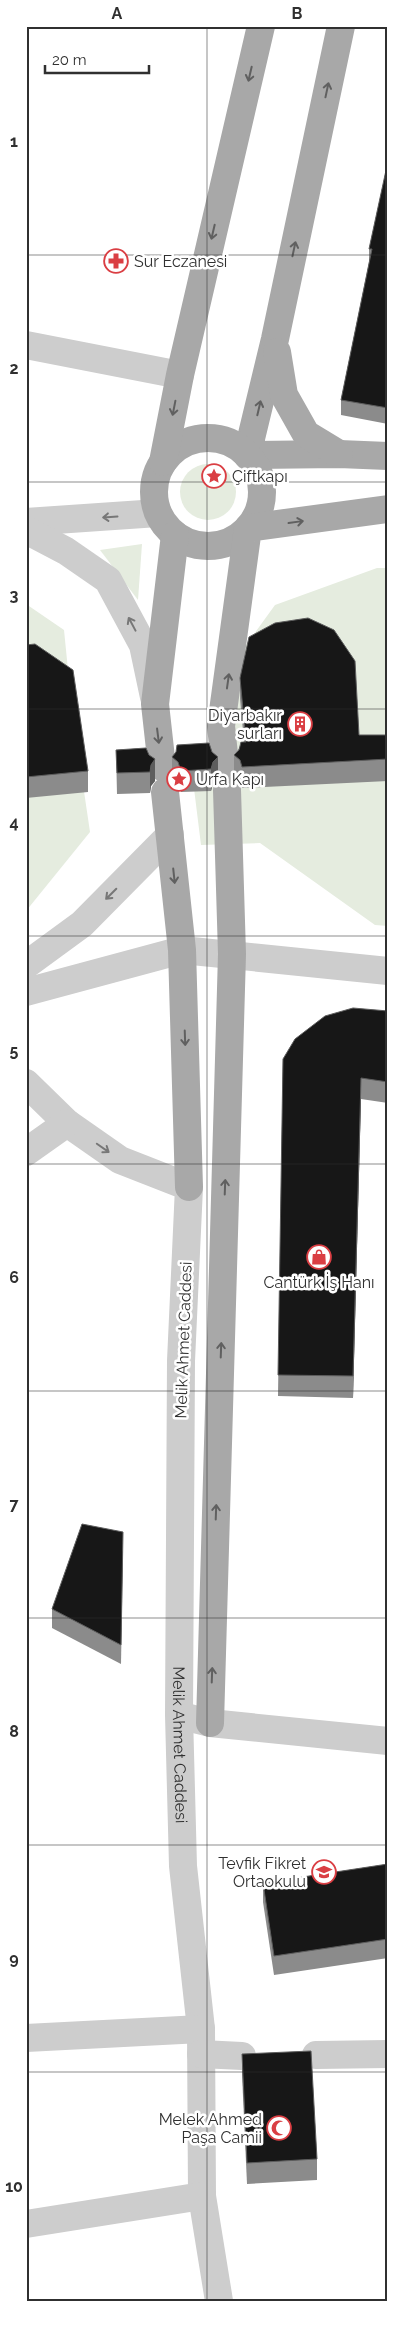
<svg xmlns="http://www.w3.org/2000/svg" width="414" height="2327" font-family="Raleway,sans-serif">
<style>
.green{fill:#e5ecdf}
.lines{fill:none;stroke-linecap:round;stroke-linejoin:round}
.minor{stroke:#cdcdcd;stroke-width:28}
.major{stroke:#a8a8a8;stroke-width:28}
.wall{fill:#8b8b8b}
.shaded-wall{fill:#5d5d5d}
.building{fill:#171717;stroke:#5d5d5d}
.oneway{stroke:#606060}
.oneway2{stroke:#777}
.grid{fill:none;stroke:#303030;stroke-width:1;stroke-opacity:0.55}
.labels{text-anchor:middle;stroke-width:5;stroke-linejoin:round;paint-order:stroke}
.poi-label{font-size:16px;fill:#303030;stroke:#fff;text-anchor:start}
.street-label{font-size:16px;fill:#303030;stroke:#fff}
.neatline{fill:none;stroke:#303030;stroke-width:2}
.grid-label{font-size:16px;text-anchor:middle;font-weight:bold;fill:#303030}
</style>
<rect width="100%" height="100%" fill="#fff"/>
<g class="green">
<circle cx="208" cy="492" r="28"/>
<path d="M142 544 138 600 100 550Z"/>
<path d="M377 568H388V926L375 925 260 843 201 845 189 748 210 743 243 649 275 605Z"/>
<path d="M26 604 64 630 72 710 90 832 26 911Z"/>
</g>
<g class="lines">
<g class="minor">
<path d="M26 345 180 375"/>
<path d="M26 522 158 513"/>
<path d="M26 530 66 551 108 580 143 645 154 697"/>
<path d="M26 965 82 924 170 835"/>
<path d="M26 992 182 950 388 971"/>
<path id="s1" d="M26 1083 67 1123 120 1160 189 1187 181 1361 179 1715 183 1866 201 2029 202 2196 219 2301"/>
<path d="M26 1152 67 1123"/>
<path d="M186 1717 210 1723 388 1741"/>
<path d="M26 2038 201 2029"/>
<path d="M201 2054 242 2056"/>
<path d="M316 2055 388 2054"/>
<path d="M26 2224 202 2196"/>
</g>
<g class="major">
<path d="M341 26 275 339 247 455 339 454 388 456"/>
<path d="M277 352 284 395 306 434 339 454"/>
<circle cx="208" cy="492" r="54"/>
<path d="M163 462 180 375 261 26"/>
<path d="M225 764 221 726 248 528 388 509"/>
<path d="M162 767 155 704 175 535"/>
<path d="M165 792 182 950 189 1187"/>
<path d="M210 1723 232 954 227 790"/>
</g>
</g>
<g class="wall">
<path d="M388 161V424L341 415V400L369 262V249Z"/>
<path d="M26 645 88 771V792L26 798Z"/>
<path d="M240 678 359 735H388V781L242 788 240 781 234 776V755L244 742 240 699Z"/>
<path d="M209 743 218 778 213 783 211 791 181 792 178 783 172 778V757Z"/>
<path d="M146 748 155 781 151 786 150 793 117 794 116 750Z"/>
<path d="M388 1011V1103L361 1099 353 1398 278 1396 283 1059Z"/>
<path d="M123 1551 121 1664 52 1628V1609Z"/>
<path d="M388 1864V1958L274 1975 263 1902V1883Z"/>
<path d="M242 2054 317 2159V2180L247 2184 242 2075Z"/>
</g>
<g class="shaded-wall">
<path d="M218 757V778L213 783 211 791V769L213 762Z"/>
<path d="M155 759V781L151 786 150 793V772L151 765Z"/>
<path d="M361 1078V1099L353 1398V1376Z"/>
</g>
<g class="building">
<path d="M388 161V408L341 400 372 249H369Z"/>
<path d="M308 618 334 630 355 661 359 735H388V759L242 767 240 760 234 755 239 750 241 742H246L240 678 249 637 275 623Z"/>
<path d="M35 644 73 670 88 771 26 777V645Z"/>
<path d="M209 743 212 752 218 757 213 762 211 769 181 771 178 762 172 757 176 752 177 745Z"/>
<path d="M146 748 149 755 155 759 151 765 150 772 117 773 116 750Z"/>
<path d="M353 1008 388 1011V1082L361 1078 353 1376 278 1375 283 1059 295 1039 325 1016Z"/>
<path d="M82 1524 123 1532 121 1645 52 1609Z"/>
<path d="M388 1864V1939L274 1956 263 1883Z"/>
<path d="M311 2051 317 2159 247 2163 242 2054Z"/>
</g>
<defs><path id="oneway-shaft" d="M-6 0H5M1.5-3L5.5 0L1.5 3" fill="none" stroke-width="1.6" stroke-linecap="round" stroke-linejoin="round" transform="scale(1.25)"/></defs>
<g class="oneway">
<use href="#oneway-shaft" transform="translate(250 74) rotate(103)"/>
<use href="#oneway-shaft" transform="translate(327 90) rotate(-78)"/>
<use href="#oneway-shaft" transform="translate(213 232) rotate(103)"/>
<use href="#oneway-shaft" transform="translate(294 249) rotate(-78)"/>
<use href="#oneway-shaft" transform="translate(174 408) rotate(101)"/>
<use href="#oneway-shaft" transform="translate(259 408) rotate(-77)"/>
<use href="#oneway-shaft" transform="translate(296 522) rotate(-8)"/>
<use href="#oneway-shaft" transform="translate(228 681) rotate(-82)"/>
<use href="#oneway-shaft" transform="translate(158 736) rotate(83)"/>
<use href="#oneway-shaft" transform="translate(174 876) rotate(84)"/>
<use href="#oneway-shaft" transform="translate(185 1038) rotate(88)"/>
<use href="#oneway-shaft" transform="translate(225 1187) rotate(-88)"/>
<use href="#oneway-shaft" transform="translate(221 1350) rotate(-88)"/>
<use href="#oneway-shaft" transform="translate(216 1512) rotate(-88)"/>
<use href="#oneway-shaft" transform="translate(212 1675) rotate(-88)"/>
</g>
<g class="oneway2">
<use href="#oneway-shaft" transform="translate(110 517) rotate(176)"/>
<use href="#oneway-shaft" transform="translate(132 624) rotate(-118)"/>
<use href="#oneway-shaft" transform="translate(111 894) rotate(135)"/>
<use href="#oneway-shaft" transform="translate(103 1148) rotate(35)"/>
</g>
<path class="grid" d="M207 26V2301M26 255H388M26 482H388M26 709H388M26 936H388M26 1164H388M26 1391H388M26 1618H388M26 1845H388M26 2072H388"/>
<defs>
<g id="pharmacy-ring" transform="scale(1.25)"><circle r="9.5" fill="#fff" stroke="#da3e43" stroke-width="1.5"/><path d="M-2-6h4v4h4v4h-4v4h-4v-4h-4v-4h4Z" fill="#da3e43"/></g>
<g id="sight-ring" transform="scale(1.25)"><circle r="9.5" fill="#fff" stroke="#da3e43" stroke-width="1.5"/><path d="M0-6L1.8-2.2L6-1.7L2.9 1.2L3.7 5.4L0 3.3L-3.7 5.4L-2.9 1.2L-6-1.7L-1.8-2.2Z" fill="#da3e43"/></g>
<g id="building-ring" transform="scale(1.25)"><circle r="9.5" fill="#fff" stroke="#da3e43" stroke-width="1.5"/><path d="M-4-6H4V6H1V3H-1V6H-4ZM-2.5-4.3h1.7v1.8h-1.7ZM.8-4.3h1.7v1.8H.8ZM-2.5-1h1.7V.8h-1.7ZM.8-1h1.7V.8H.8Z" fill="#da3e43"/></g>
<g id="shop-ring" transform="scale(1.25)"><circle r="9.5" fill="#fff" stroke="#da3e43" stroke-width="1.5"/><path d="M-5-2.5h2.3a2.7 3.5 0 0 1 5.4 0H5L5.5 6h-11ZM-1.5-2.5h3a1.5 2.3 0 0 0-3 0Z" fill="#da3e43"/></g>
<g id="school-ring" transform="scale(1.25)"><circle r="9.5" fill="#fff" stroke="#da3e43" stroke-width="1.5"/><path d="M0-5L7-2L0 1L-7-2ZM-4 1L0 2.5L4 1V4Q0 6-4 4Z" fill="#da3e43"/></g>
<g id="mosque-ring" transform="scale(1.25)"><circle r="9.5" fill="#fff" stroke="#da3e43" stroke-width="1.5"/><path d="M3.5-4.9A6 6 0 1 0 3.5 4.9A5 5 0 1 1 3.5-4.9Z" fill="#da3e43"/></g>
</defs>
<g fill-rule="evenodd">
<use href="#pharmacy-ring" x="116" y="261"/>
<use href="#sight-ring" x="214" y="476"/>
<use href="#building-ring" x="300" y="724"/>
<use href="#sight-ring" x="179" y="779"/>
<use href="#shop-ring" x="319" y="1257"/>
<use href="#school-ring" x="324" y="1872"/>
<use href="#mosque-ring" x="279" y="2128"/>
</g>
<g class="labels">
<g class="poi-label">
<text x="134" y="267">Sur Eczanesi</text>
<text x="232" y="482">Çiftkapı</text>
<text x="282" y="721" text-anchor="end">Diyarbakır<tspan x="282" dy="18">surları</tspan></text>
<text x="196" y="785">Urfa Kapı</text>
<text x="319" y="1288" text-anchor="middle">Cantürk İş Hanı</text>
<text x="306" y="1869" text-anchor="end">Tevfik Fikret<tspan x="306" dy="18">Ortaokulu</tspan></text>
<text x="262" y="2125" text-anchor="end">Melek Ahmed<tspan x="262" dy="18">Paşa Camii</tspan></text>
</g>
<g class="street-label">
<text transform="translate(183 1340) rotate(-88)" y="6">Melik Ahmet Caddesi</text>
<text dy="6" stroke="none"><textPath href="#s1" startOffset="754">Melik Ahmet Caddesi</textPath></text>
</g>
</g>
<rect width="414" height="2327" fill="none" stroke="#ffffff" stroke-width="55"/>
<path d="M45 65v8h104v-8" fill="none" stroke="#303030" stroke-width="2.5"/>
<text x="52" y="65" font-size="15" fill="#303030" stroke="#ffffff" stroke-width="4" paint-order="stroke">20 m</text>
<rect x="28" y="28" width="358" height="2272" class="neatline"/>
<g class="grid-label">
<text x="117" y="19">A</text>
<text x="297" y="19">B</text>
<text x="14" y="147">1</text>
<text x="14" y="374">2</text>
<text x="14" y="601">3</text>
<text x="14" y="828">4</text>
<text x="14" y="1056">5</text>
<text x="14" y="1283">6</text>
<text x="14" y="1510">7</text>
<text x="14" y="1737">8</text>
<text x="14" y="1964">9</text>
<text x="14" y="2192">10</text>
</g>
</svg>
